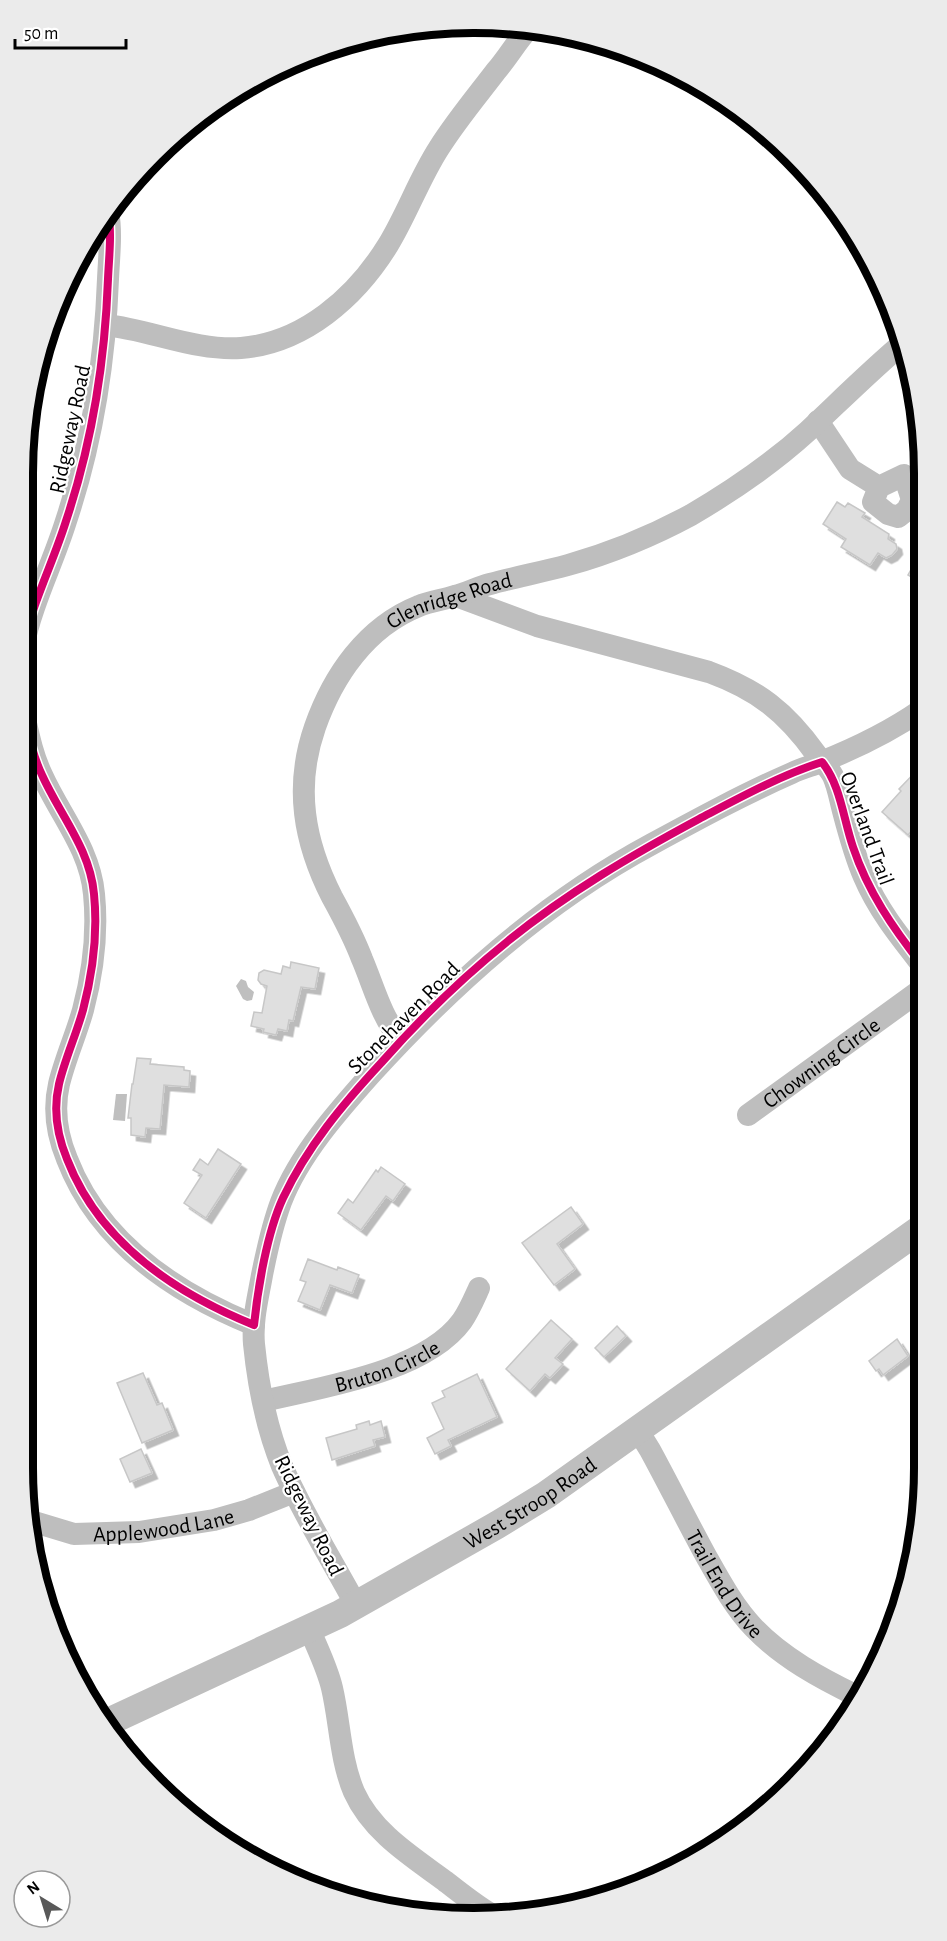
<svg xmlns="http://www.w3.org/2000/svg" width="947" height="1941" font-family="'Alegreya Sans',sans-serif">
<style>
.water{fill:#bfbfbf}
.building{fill:#dfdfdf;stroke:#c7c7c7;stroke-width:1.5;filter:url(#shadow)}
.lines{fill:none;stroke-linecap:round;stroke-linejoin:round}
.minor{stroke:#bebebe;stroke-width:22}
.major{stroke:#bebebe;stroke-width:28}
.cycleway-casing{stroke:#fff;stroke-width:11}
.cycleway{stroke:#d6006c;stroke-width:8}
.labels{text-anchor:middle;stroke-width:4.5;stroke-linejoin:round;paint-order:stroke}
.street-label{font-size:22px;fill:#000;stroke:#fff}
.rim{fill:none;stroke:#000;stroke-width:8}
</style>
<defs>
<filter id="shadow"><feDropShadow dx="5.5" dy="5.5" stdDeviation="0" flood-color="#0004"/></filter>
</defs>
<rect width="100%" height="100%" fill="#fff"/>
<g class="water">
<path d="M241 979 246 981 248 987 254 992 252 1000 247 1001 243 999 236 986Z"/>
<path d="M116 1094H127L125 1121 113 1120Z"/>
</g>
<g class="building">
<path d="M837 502 845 507 848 503 865 513 862 517 889 534 888 539 896 544 897 549 892 555 886 558 878 553 870 565 841 547 846 539 823 524Z"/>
<path d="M921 552V583L908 575Z"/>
<path d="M922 765V809L916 816 921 820 908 835 882 812 901 791 899 789Z"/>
<path d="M291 962 319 968 315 989 301 987 293 1021 289 1020 287 1031 278 1029 276 1035 263 1032 264 1029 251 1026 254 1012 262 1013 267 986 261 984 258 980 259 973 264 970 281 974 283 966 290 968Z"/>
<path d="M137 1058 151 1059 150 1064 184 1067V1070L190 1071 189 1087 164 1085 160 1129 146 1128 145 1137 131 1135V1118H128L132 1084H133Z"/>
<path d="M218 1149 241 1164 206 1218 184 1203 202 1175 193 1170 200 1159 208 1165Z"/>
<path d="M381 1167 405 1184 393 1201 386 1196 361 1230 338 1213 348 1199 353 1203 376 1170 378 1172Z"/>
<path d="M571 1207 583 1224 557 1244 575 1269 554 1285 522 1243Z"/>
<path d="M308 1259 337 1270 338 1267 359 1275 352 1293 330 1285 320 1310 298 1301 306 1282 300 1280Z"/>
<path d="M551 1320 572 1339 555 1358 563 1364 550 1378 545 1374 530 1391 506 1369Z"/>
<path d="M617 1326 626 1336 604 1357 595 1348Z"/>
<path d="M897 1339 908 1356 883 1375 879 1369 876 1371 869 1361Z"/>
<path d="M143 1373 157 1405 162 1403 173 1430 142 1443 117 1383Z"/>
<path d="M477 1374 497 1417 448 1440 451 1446 435 1454 427 1438 444 1429 432 1403 445 1397 442 1391Z"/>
<path d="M369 1421 370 1425 381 1421 385 1437 373 1440 375 1446 332 1460 326 1438 357 1429 356 1425Z"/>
<path d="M141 1449 152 1473 130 1482 120 1459Z"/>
</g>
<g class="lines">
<g class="minor">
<path d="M106 325C151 330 195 351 241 348 304 343 356 297 388 245 407 214 419 179 439 148 456 121 477 96 496 71 508 57 517 41 529 28"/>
<path d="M818 421 850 469 879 487 873 502 888 514 898 517 907 510 912 500 904 475 879 487"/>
<path d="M456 596 537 626 709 672C758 690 786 712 816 754 821 761 829 768 833 776 838 787 840 800 843 811 849 834 855 856 864 877 878 910 900 937 922 965"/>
<path d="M23 647C32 603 53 563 66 521 92 443 105 361 108 279 109 256 112 233 108 211"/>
<path d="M23 710C28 732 32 754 42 775 60 815 90 849 94 894 98 934 93 972 83 1010 76 1035 65 1059 59 1084 53 1110 57 1135 67 1159 99 1242 175 1293 254 1325"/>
<path id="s1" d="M401 1040C381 1017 374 987 362 959 354 938 343 917 332 897 304 842 294 787 315 727 333 676 366 627 419 606 430 601 443 600 455 596 467 593 478 587 490 584 516 577 542 572 568 565 611 553 652 536 691 515 732 491 773 463 808 431 839 402 869 372 902 344"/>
<path id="s2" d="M748 1115 922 989"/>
<path id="s3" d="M264 1401C322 1387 425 1372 462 1321 469 1311 474 1299 479 1288"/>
<path id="s4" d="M637 1429 650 1450C669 1485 687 1521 706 1556 720 1581 734 1607 754 1628 783 1658 820 1678 857 1696"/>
<path id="s5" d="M31 1521 74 1534 139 1532 214 1520 249 1510 294 1492"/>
<path d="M356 1605C331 1559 303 1514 282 1466 267 1429 258 1384 254 1344 252 1320 258 1298 262 1275 267 1250 272 1226 281 1202 299 1155 338 1111 371 1074 453 984 544 902 652 844 698 819 744 794 792 773 801 768 812 766 821 762 856 748 891 731 921 710"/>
<path d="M309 1628C317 1648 327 1667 332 1688 340 1722 340 1759 354 1792 372 1832 411 1856 445 1881 459 1892 474 1904 489 1913"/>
</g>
<path class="major" id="s6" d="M106 1723 340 1614 497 1525 546 1495 923 1227"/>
<g class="cycleway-casing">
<g id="cycleway">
<path d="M23 647C32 603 53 563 66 521 92 443 105 361 108 279 109 256 112 233 108 211"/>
<path d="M23 710C28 732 32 754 42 775 60 815 90 849 94 894 98 934 93 972 83 1010 76 1035 65 1059 59 1084 53 1110 57 1135 67 1159 99 1242 175 1293 254 1325 258 1287 267 1233 283 1198 307 1147 343 1104 381 1063 420 1019 463 977 508 941 567 893 632 855 699 819 739 798 779 776 822 762 841 786 843 818 853 847 868 892 893 928 922 965"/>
</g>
</g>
<use href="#cycleway" class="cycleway"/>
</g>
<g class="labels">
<g class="street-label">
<text transform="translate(69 429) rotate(-78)" y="8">Ridgeway Road</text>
<text dy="8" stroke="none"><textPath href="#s1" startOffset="530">Glenridge Road</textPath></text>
<text transform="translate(868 828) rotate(70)" y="8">Overland Trail</text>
<text transform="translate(403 1017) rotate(-45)" y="8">Stonehaven Road</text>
<text dy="8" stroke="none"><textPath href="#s2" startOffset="90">Chowning Circle</textPath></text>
<text dy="8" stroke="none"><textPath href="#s3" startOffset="128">Bruton Circle</textPath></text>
<text dy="8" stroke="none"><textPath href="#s6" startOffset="478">West Stroop Road</textPath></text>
<text transform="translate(310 1515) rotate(64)" y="8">Ridgeway Road</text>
<text dy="8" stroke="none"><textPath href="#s5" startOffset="135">Applewood Lane</textPath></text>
<text dy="8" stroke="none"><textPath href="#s4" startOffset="178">Trail End Drive</textPath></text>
</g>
</g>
<path d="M0 0H947V1941H0ZM473 33H474A440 440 0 0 1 914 473V1468A440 440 0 0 1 474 1908H473A440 440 0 0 1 33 1468V473A440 440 0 0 1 473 33Z" fill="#ebebeb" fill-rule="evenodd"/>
<path class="rim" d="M473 33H474A440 440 0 0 1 914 473V1468A440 440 0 0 1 474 1908H473A440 440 0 0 1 33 1468V473A440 440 0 0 1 473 33Z"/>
<g transform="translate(42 1899) rotate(322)"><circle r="28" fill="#ffffff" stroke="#999999" stroke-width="1.5"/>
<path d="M0-4.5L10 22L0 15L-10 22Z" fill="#595959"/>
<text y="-9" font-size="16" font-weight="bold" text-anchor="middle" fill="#000000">N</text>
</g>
<path d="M15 39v9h111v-9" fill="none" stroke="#000000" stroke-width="3"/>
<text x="24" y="39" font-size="18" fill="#000000" stroke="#ffffff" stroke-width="4.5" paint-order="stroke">50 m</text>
</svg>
